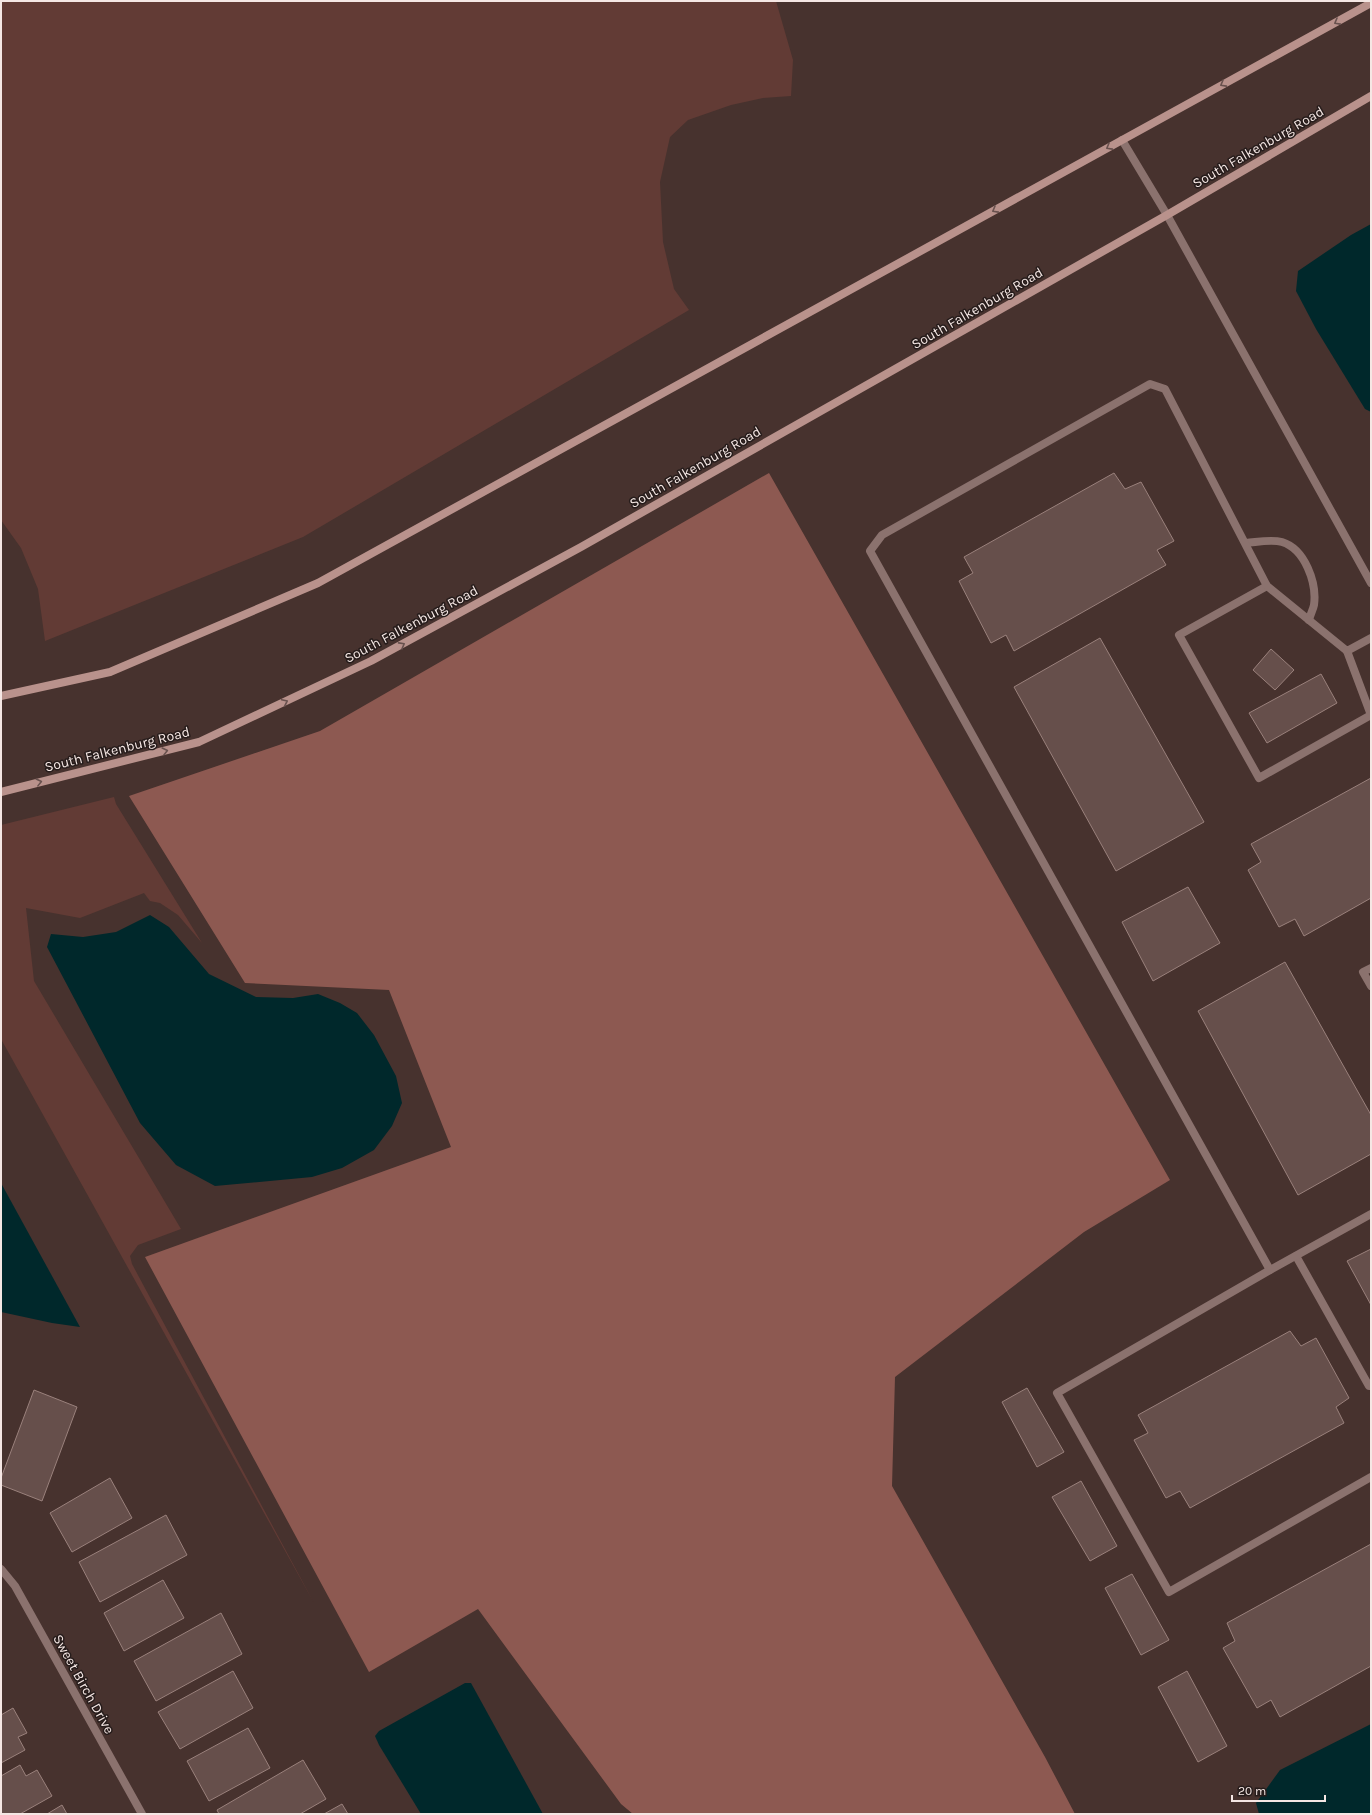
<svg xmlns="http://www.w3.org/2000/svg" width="1372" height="1815" font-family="Karla,sans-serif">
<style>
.green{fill:#623b35}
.forest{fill:#8d5951}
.water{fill:#00282b}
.building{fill:#664f4b;stroke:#9a817c}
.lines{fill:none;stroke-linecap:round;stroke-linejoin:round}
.lane{stroke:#8b726e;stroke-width:8}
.street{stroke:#8b726e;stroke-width:8}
.secondary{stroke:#b9928c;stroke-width:8}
.oneway{stroke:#68514e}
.labels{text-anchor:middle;stroke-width:3;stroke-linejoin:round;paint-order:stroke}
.street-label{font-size:14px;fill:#f5e7e4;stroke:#261c1b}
</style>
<rect width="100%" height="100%" fill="#47322e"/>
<g class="green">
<path d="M1 1H776L793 60 791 96 763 98 731 105 688 120 670 137 660 182 663 242 674 289 689 310 303 537 45 641 38 589 21 548 1 520Z"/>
<path d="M114 797 116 804 202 943 178 915 160 903 150 901 144 893 80 918 26 908 34 981 181 1229 138 1245 130 1256 132 1264 314 1603 1 1039V825Z"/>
</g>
<path class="forest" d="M769 473 1170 1180 1084 1232 895 1377 892 1486 1045 1757 1075 1814H633L621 1804 478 1609 369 1672 145 1257 451 1147 389 990 245 983 129 796 320 731Z"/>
<g class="water">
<path d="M1371 224V412L1365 409 1316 329 1296 291 1298 271 1351 235Z"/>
<path d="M150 915 169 927 209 974 256 997 293 998 318 994 340 1003 357 1013 374 1035 396 1076 402 1103 392 1126 374 1150 342 1168 312 1177 215 1186 176 1165 140 1123 47 947 51 934 83 937 116 932Z"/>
<path d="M1 1183 80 1327 52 1323 1 1312Z"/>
<path d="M465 1683H471L543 1814H421L379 1745 375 1736 379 1731Z"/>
<path d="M1371 1724V1814H1259L1256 1803 1280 1770Z"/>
</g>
<g class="building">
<path d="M1114 473 1125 489 1141 482 1174 541 1157 550 1166 565 1014 651 1006 635 991 643 959 581 973 573 964 557Z"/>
<path d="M1100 638 1204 822 1116 871 1014 687Z"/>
<path d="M1271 649 1294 670 1275 690 1253 670Z"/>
<path d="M1321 674 1337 703 1267 743 1249 713Z"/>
<path d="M1371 778V898L1304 936 1295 919 1279 927 1248 870 1261 862 1251 844Z"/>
<path d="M1188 887 1220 943 1153 981 1122 922Z"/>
<path d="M1285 962 1371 1115V1154L1298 1195 1198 1011Z"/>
<path d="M1371 1249V1305L1347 1261Z"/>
<path d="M1290 1331 1301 1346 1316 1338 1349 1398 1336 1407 1344 1423 1190 1508 1180 1491 1166 1498 1134 1440 1148 1433 1138 1415Z"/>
<path d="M1027 1388 1064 1452 1037 1467 1002 1402Z"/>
<path d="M34 1390 77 1407 42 1501 1 1485V1478Z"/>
<path d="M110 1478 132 1518 72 1552 50 1513Z"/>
<path d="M1081 1481 1117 1546 1090 1561 1052 1497Z"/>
<path d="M166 1515 187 1555 100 1602 79 1562Z"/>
<path d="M1371 1544V1666L1280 1717 1271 1700 1257 1708 1223 1648 1235 1641 1227 1623Z"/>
<path d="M1132 1574 1169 1640 1141 1655 1105 1588Z"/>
<path d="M163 1580 184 1618 124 1651 104 1613Z"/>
<path d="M221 1613 242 1654 156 1701 134 1661Z"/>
<path d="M233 1671 253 1708 180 1749 158 1712Z"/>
<path d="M1187 1671 1227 1746 1198 1762 1158 1687Z"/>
<path d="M13 1708 27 1733 18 1737 25 1750 1 1763V1715Z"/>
<path d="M248 1728 270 1768 209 1801 187 1761Z"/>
<path d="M303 1760 326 1799 300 1814H219L217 1810Z"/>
<path d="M20 1765 26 1776 37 1770 52 1796 20 1814H1V1776Z"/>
<path d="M342 1804 348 1814H324Z"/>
<path d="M62 1805 67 1814H47Z"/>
</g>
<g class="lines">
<g class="lane">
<path d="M1122 140 1167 215 1371 583"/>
<path d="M1246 543C1258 542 1271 539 1282 542 1305 549 1317 583 1314 605 1313 610 1310 615 1309 620"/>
<path d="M1267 586 1179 635 1259 778 1371 715 1347 651"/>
<path d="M1371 638 1347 651 1267 586 1165 389 1150 384 882 535 870 551 1270 1270 1057 1393 1169 1592 1371 1477"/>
<path d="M1371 968 1363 972 1371 986"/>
<path d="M1296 1256 1369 1386H1371"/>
<path d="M1270 1270 1371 1214"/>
</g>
<path class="street" d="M1 1569 15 1586 142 1814"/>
<g class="secondary">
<path d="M1 696 110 672 318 583 1371 3"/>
<path d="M1 792 199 742 371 661 581 547 1167 215 1371 96"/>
</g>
</g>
<defs><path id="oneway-chevron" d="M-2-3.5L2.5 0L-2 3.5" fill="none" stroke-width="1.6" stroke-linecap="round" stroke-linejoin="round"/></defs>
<g class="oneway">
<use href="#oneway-chevron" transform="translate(1337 22) rotate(151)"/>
<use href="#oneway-chevron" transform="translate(1223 84) rotate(151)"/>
<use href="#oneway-chevron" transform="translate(1109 147) rotate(151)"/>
<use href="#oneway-chevron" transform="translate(995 210) rotate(151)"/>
<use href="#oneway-chevron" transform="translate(402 645) rotate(-29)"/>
<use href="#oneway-chevron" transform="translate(285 702) rotate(-25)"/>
<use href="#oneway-chevron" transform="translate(165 751) rotate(-14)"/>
<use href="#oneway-chevron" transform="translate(39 782) rotate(-14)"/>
</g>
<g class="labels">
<g class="street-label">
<text transform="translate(1258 147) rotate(-30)" y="5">South Falkenburg Road</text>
<text transform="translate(977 308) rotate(-30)" y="5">South Falkenburg Road</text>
<text transform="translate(695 467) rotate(-30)" y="5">South Falkenburg Road</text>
<text transform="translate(411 624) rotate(-28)" y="5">South Falkenburg Road</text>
<text transform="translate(117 749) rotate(-14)" y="5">South Falkenburg Road</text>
<text transform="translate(84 1684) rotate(61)" y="5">Sweet Birch Drive</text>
</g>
</g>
<rect width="1372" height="1815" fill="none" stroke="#f5e7e4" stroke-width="4"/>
<path d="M1232 1795v6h93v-6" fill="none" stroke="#f5e7e4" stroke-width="2"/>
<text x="1238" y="1795" font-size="12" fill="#f5e7e4" stroke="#261c1b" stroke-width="3" paint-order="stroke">20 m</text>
</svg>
